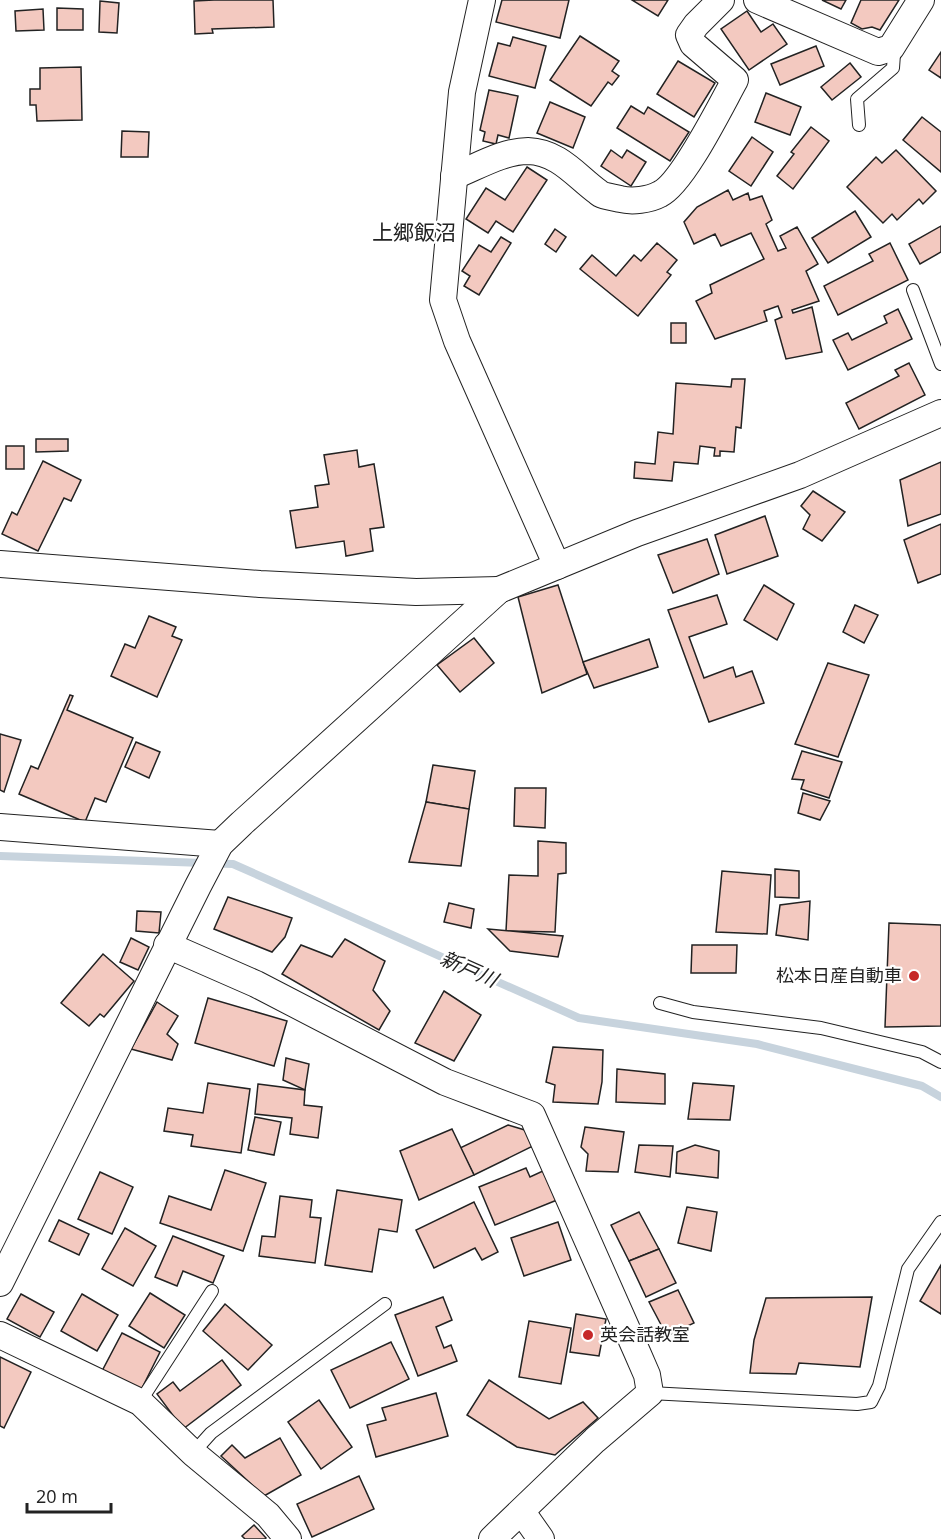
<svg xmlns="http://www.w3.org/2000/svg" width="941" height="1539" font-family="'Open Sans','Noto Sans JP',sans-serif">
<style>
.lines{fill:none;stroke-linecap:round;stroke-linejoin:round}
.stream{stroke:#c7d3dd;stroke-width:8}
.building{fill:#f3c9c0;stroke:#222;stroke-width:1.5}
.lane-casing{stroke:#222;stroke-width:14}
.street-casing{stroke:#222;stroke-width:28}
.lane{stroke:#fff;stroke-width:12}
.street{stroke:#fff;stroke-width:26}
.poi-dot{fill:#c62828;stroke:#fff;stroke-width:2}
.labels{text-anchor:middle;stroke-width:4.5;stroke-linejoin:round;paint-order:stroke}
.poi-label{font-size:18px;fill:#222;stroke:#fff;text-anchor:end}
.water-label{font-size:20px;font-style:italic;fill:#222;stroke:#fff}
.quarter-label{font-size:21px;fill:#222;stroke:#fff}
</style>
<rect width="100%" height="100%" fill="#fff"/>
<g class="lines">
<path class="stream" d="M0 856 233 864 579 1018 757 1044 922 1086 941 1097"/>
</g>
<g class="building">
<path d="M214 0H273L274 27 212 29 213 33 195 34 194 1Z"/>
<path d="M502 0H569L560 38 496 22Z"/>
<path d="M632 0H668L658 16Z"/>
<path d="M822 0H846L841 9Z"/>
<path d="M861 0H899L880 30 872 27 862 29 851 23Z"/>
<path d="M100 1 119 3 117 33 99 32Z"/>
<path d="M57 8 83 9V30H57Z"/>
<path d="M43 9 44 30 16 31 15 11Z"/>
<path d="M747 11 761 32 773 24 787 44 749 70 721 29Z"/>
<path d="M580 36 619 61 612 71 619 76 612 85 608 82 591 106 550 80Z"/>
<path d="M513 37 546 46 535 88 489 76 498 43 510 46Z"/>
<path d="M816 46 824 66 780 85 771 64Z"/>
<path d="M941 52V78L929 70Z"/>
<path d="M678 61 715 83 694 117 657 94Z"/>
<path d="M850 63 861 77 832 100 821 87Z"/>
<path d="M81 67 82 120 37 121 36 105H30V89H40V68Z"/>
<path d="M489 90 518 96 509 138 498 135 496 144 483 141 485 132 480 130Z"/>
<path d="M766 93 801 107 790 135 755 122Z"/>
<path d="M550 102 585 117 573 148 537 133Z"/>
<path d="M631 106 644 114 648 107 689 132 670 161 617 128Z"/>
<path d="M922 117 941 132V172L903 140Z"/>
<path d="M811 127 829 141 793 189 777 176 794 154 791 152Z"/>
<path d="M122 131 149 132 148 157H121Z"/>
<path d="M752 137 773 152 751 186 729 171Z"/>
<path d="M611 150 622 158 627 150 646 162 631 186 601 166Z"/>
<path d="M896 150 936 191 923 204 919 199 897 220 892 214 883 223 847 187 876 157 882 163Z"/>
<path d="M527 167 547 180 513 232 496 221 488 233 466 219 486 188 505 200Z"/>
<path d="M728 190 733 200 748 193 750 200 762 196 772 220 766 224 778 251 786 248 780 236 797 227 818 264 806 271 819 301 792 310 793 313 812 307 822 352 786 359 775 320 782 317 778 306 764 311 767 321 715 339 696 301 712 293 710 285 764 259 751 233 721 246 715 234 694 244 684 222 697 207Z"/>
<path d="M855 211 871 237 828 263 812 238Z"/>
<path d="M941 226V252L920 264 909 244Z"/>
<path d="M555 229 566 237 556 252 545 244Z"/>
<path d="M501 237 511 243 479 295 464 286 470 276 462 271 479 245 491 252Z"/>
<path d="M657 243 677 260 667 272 671 275 638 316 580 269 592 255 616 276 634 255 641 261Z"/>
<path d="M890 243 908 280 838 315 824 286 873 261 869 254Z"/>
<path d="M898 309 912 339 848 370 833 340 848 333 852 340 887 323 884 316Z"/>
<rect x="671" y="323" width="15" height="20"/>
<path d="M909 363 925 395 859 429 846 403 899 376 895 370Z"/>
<path d="M732 379H745L741 428 736 427 734 452 720 451V456H714L715 448 700 446 698 464 674 462 672 481 634 478 635 462 655 464 658 432 673 434 676 383 731 387Z"/>
<path d="M36 439H68V451L36 452Z"/>
<rect x="6" y="446" width="18" height="23"/>
<path d="M357 450 359 467 374 464 384 527 370 529 373 551 346 556 344 541 296 548 290 511 318 507 315 486 329 484 324 455Z"/>
<path d="M43 461 81 480 71 501 64 498 38 551 2 534 12 512 17 515Z"/>
<path d="M941 462V514L908 526 900 480Z"/>
<path d="M813 491 845 512 822 541 803 529 810 515 801 506Z"/>
<path d="M765 516 778 556 727 574 715 535Z"/>
<path d="M941 524V574L918 583 904 540Z"/>
<path d="M707 539 719 574 673 593 658 555Z"/>
<path d="M558 585 587 674 542 693 518 597Z"/>
<path d="M764 585 794 604 777 640 744 620Z"/>
<path d="M717 595 727 624 689 637 704 678 733 667 736 677 752 671 764 703 709 722 668 610Z"/>
<path d="M855 605 878 615 864 643 843 632Z"/>
<path d="M149 616 176 627 172 636 182 640 157 697 111 676 125 644 135 648Z"/>
<path d="M474 638 494 663 460 692 437 665Z"/>
<path d="M649 639 658 667 594 688 583 662Z"/>
<path d="M828 663 869 675 838 757 795 744Z"/>
<path d="M70 695 73 696 67 710 133 738 106 802 95 798 85 822 19 794 31 766 38 769Z"/>
<path d="M0 734 21 740 4 792 0 790Z"/>
<path d="M136 742 160 752 149 778 125 767Z"/>
<path d="M802 751 842 762 829 798 801 789 804 780 792 779Z"/>
<path d="M433 765 475 771 469 809 426 802Z"/>
<path d="M515 788H546L545 828 514 826Z"/>
<path d="M803 793 830 801 820 820 798 813Z"/>
<path d="M426 802 469 809 461 866 409 862Z"/>
<path d="M538 841 566 843V873L558 874 555 932 506 931 509 875 538 876Z"/>
<path d="M775 869 799 871V898L775 897Z"/>
<path d="M722 871 771 875 767 934 716 932Z"/>
<path d="M228 897 292 918 285 937 272 952 214 929Z"/>
<path d="M810 901 808 940 776 935 780 905Z"/>
<path d="M449 903 474 909 471 928 444 922Z"/>
<path d="M137 911 161 912 159 933 136 931Z"/>
<path d="M889 923 941 925V1026L885 1027Z"/>
<path d="M488 929 563 936 558 957 510 951Z"/>
<path d="M131 938 149 947 138 970 120 962Z"/>
<path d="M345 939 385 961 373 990 390 1011 379 1030 282 974 301 945 332 957Z"/>
<path d="M692 945H737L736 973H691Z"/>
<path d="M103 954 134 981 104 1017 100 1014 89 1026 61 1003Z"/>
<path d="M444 991 481 1015 454 1061 415 1043Z"/>
<path d="M208 998 287 1021 274 1066 195 1043Z"/>
<path d="M157 1002 178 1016 167 1034 178 1044 172 1060 131 1049Z"/>
<path d="M553 1047 603 1050 602 1082 598 1104 553 1102 555 1085 546 1082Z"/>
<path d="M286 1058 309 1064 305 1090 283 1080Z"/>
<path d="M617 1069 665 1074V1104L616 1102Z"/>
<path d="M208 1083 250 1089 241 1153 191 1146 193 1135 164 1131 168 1108 203 1113Z"/>
<path d="M693 1083 734 1086 730 1120 688 1119Z"/>
<path d="M258 1084 305 1090 304 1105 322 1107 318 1138 290 1134 292 1118 255 1114Z"/>
<path d="M255 1117 281 1122 274 1155 248 1150Z"/>
<path d="M508 1125 528 1131 535 1145 474 1175 460 1148Z"/>
<path d="M585 1127 624 1132 618 1172 586 1171 588 1154 581 1147Z"/>
<path d="M452 1129 474 1175 419 1200 400 1151Z"/>
<path d="M639 1145 673 1146 670 1177 635 1172Z"/>
<path d="M695 1145 719 1151 718 1178 676 1173 677 1152Z"/>
<path d="M526 1168 530 1177 545 1170 557 1200 495 1225 479 1187Z"/>
<path d="M225 1170 266 1183 243 1251 160 1223 169 1196 211 1210Z"/>
<path d="M100 1172 133 1187 112 1234 78 1219Z"/>
<path d="M337 1190 402 1200 397 1232 379 1229 372 1272 325 1265Z"/>
<path d="M280 1196 312 1200 310 1217 321 1218 315 1263 259 1256 262 1236 275 1237Z"/>
<path d="M474 1202 498 1252 482 1260 475 1248 434 1268 416 1230Z"/>
<path d="M687 1207 717 1212 711 1251 678 1243Z"/>
<path d="M639 1212 659 1249 629 1261 611 1225Z"/>
<path d="M59 1220 89 1234 79 1255 49 1241Z"/>
<path d="M558 1222 571 1260 524 1276 511 1238Z"/>
<path d="M125 1228 156 1246 133 1286 102 1269Z"/>
<path d="M173 1236 224 1256 213 1283 183 1271 177 1286 155 1277Z"/>
<path d="M659 1249 676 1283 646 1297 629 1261Z"/>
<path d="M941 1265V1314L920 1301Z"/>
<path d="M678 1290 694 1323 667 1336 649 1302Z"/>
<path d="M150 1293 185 1315 164 1348 129 1326Z"/>
<path d="M21 1294 54 1312 40 1337 7 1319Z"/>
<path d="M82 1294 118 1315 97 1351 61 1331Z"/>
<path d="M443 1297 452 1320 436 1327 444 1348 451 1345 457 1361 418 1376 395 1315Z"/>
<path d="M872 1297 860 1367 799 1363 796 1374 750 1373 754 1340 766 1298Z"/>
<path d="M225 1304 272 1345 248 1370 203 1331Z"/>
<path d="M576 1314 606 1319 599 1356 570 1352Z"/>
<path d="M529 1321 571 1328 561 1384 519 1377Z"/>
<path d="M122 1333 160 1352 140 1392 101 1373Z"/>
<path d="M391 1342 409 1379 350 1408 331 1370Z"/>
<path d="M0 1357 31 1372 4 1428 0 1426Z"/>
<path d="M222 1360 241 1385 183 1429 157 1394 173 1382 180 1391Z"/>
<path d="M489 1380 549 1419 583 1402 598 1418 555 1455 517 1447 467 1415Z"/>
<path d="M436 1393 448 1436 376 1457 367 1425 386 1420 382 1408Z"/>
<path d="M319 1400 352 1447 321 1469 288 1422Z"/>
<path d="M280 1438 301 1475 264 1496 221 1456 232 1445 245 1458Z"/>
<path d="M359 1476 374 1509 312 1537 297 1504Z"/>
<path d="M254 1525 266 1538 265 1539H245L242 1536Z"/>
</g>
<g class="lines">
<g class="lane-casing">
<g id="lane">
<path d="M859 125 857 99 893 68 894 54 891 48"/>
<path d="M913 290 941 364"/>
<path d="M660 1003 693 1012 821 1028 922 1052 941 1062"/>
<path d="M650 1393 857 1404 871 1402 879 1386 908 1269 941 1222"/>
<path d="M140 1402 212 1291"/>
<path d="M193 1453 211 1433 385 1304"/>
</g>
</g>
<g class="street-casing">
<g id="street">
<path d="M482 0 462 92 443 300 457 341 557 566"/>
<path d="M757 0 878 52 891 48 921 0"/>
<path d="M454 176C477 167 503 151 528 151 559 152 576 176 598 192 603 197 613 197 620 199 632 202 649 200 660 194 683 183 721 105 735 80L693 44 689 35 696 25 721 0"/>
<path d="M0 564 260 584 416 592 499 590"/>
<path d="M0 827 220 844"/>
<path d="M167 945 256 984 445 1082 532 1115 637 1352 647 1375 650 1393 595 1440 492 1539"/>
<path d="M0 1283 198 886 220 844 242 823 499 590 637 533 800 475 941 413"/>
<path d="M0 1335 140 1402 193 1453 268 1515 288 1539"/>
<path d="M522 1512 541 1539"/>
</g>
</g>
<use href="#lane" class="lane"/>
<use href="#street" class="street"/>
</g>
<g class="poi-dot">
<circle cx="914" cy="976" r="6"/>
<circle cx="588" cy="1335" r="6"/>
</g>
<g class="labels">
<g class="poi-label">
<text x="902" y="982">松本日産自動車</text>
<text x="600" y="1341" text-anchor="start">英会話教室</text>
</g>
<g class="water-label">
<text transform="translate(469 969) rotate(24)" y="7">新戸川</text>
</g>
<g class="quarter-label">
<text x="414" y="240">上郷飯沼</text>
</g>
</g>
<path d="M27 1503v9h84v-9" fill="none" stroke="#222222" stroke-width="3"/>
<text x="36" y="1503" font-size="18" fill="#222222" stroke="#ffffff" stroke-width="4.5" paint-order="stroke">20 m</text>
</svg>
